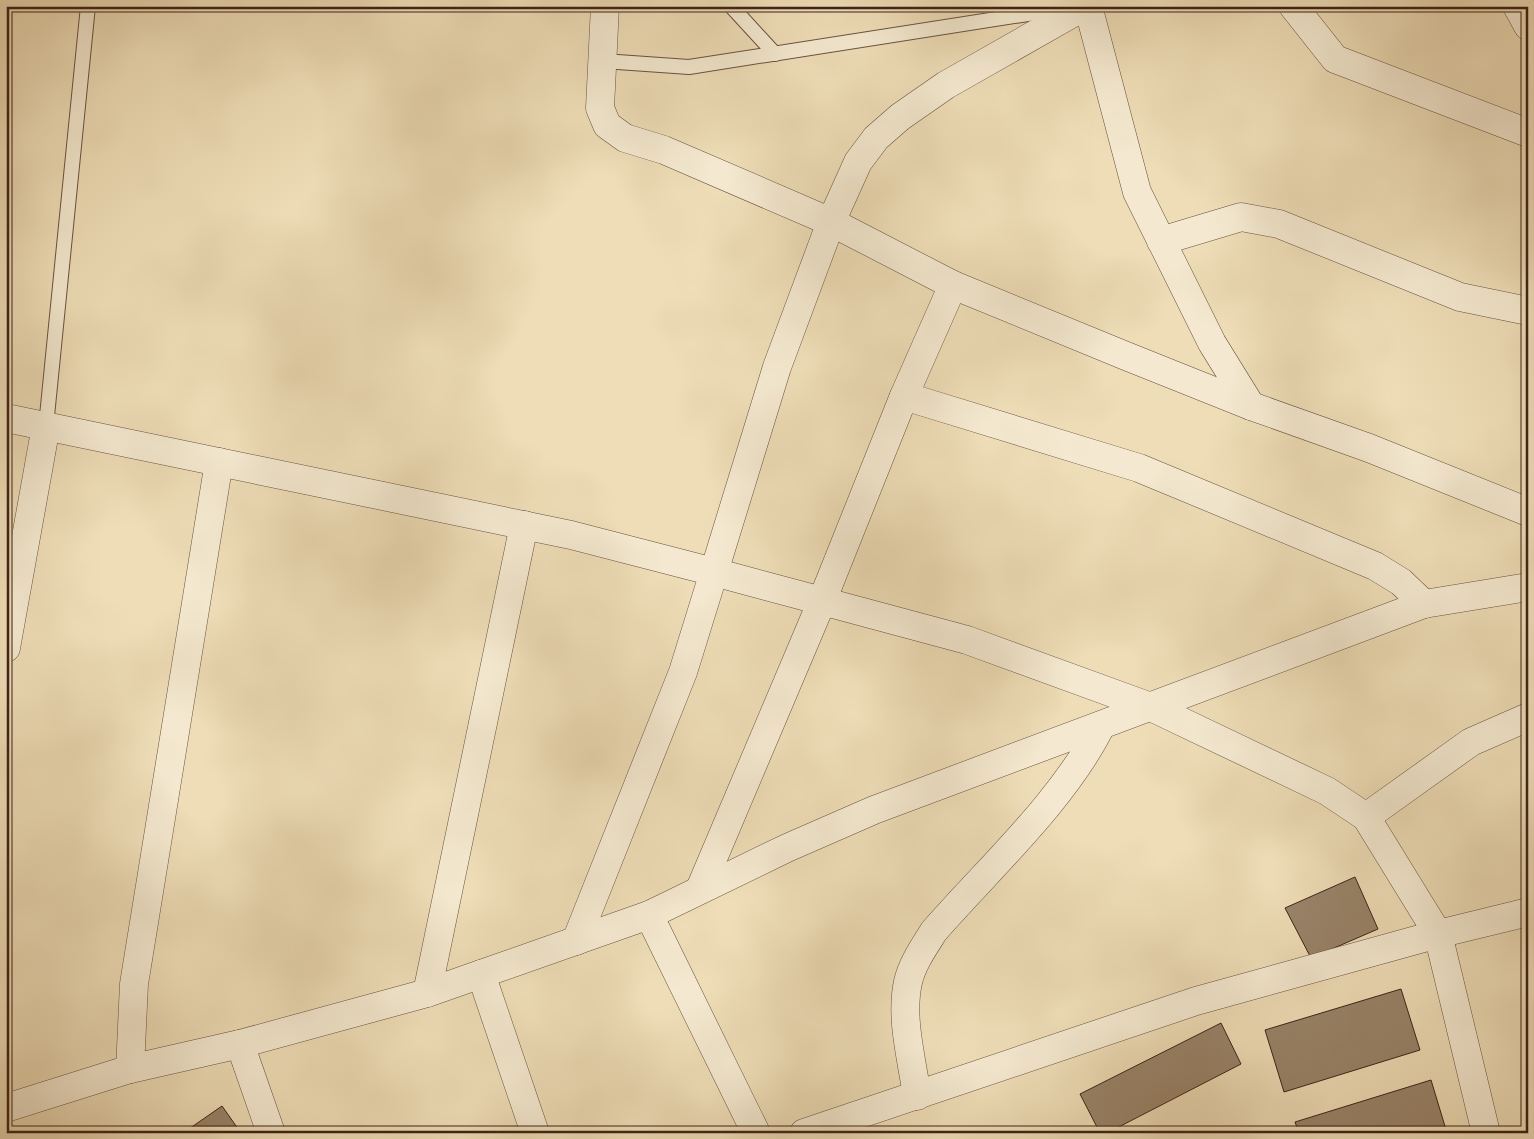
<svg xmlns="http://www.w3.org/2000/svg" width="1534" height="1139" font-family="'Libre Caslon Text',serif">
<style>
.building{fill:#99846a;stroke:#3d2317}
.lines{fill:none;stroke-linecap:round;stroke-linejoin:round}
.service-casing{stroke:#69523f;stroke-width:16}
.minor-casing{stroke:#69523f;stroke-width:29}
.service{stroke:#f4e9d0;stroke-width:14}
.minor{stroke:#f4e9d0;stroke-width:28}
</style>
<rect width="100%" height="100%" fill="#eeddb7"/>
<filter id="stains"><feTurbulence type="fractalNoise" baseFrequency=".004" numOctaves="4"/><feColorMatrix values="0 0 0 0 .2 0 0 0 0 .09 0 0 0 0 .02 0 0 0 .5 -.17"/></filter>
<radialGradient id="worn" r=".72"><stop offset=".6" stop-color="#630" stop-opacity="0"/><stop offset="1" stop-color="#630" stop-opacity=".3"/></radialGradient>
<g class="building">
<path d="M1355 877 1378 929 1311 958 1285 908Z"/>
<path d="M1401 989 1420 1050 1284 1092 1265 1030Z"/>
<path d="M1221 1023 1241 1064 1107 1133H1100L1080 1094Z"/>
<path d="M1431 1080 1447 1133H1299L1295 1122Z"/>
<path d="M222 1106 241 1133H183Z"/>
</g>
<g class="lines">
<g class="service-casing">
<g id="service">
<path d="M731 6 775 54"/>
<path d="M603 61 689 67 1066 8"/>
<path d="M46 426 88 6"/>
</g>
</g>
<g class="minor-casing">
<g id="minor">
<path d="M605 6 600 108 607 125 625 138 664 150 831 222 953 285 1126 356 1251 406 1369 448 1528 512"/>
<path d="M1088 6 1137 192 1212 343 1251 406"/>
<path d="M1293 6 1335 59 1528 133"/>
<path d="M1517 6 1528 26"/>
<path d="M1161 241 1241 217 1279 224 1460 297 1528 311"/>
<path d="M953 285 904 396 822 601 967 640 1151 707 1327 791 1366 817"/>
<path d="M904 396 1139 468 1375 566 1401 582 1424 604"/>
<path d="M6 418 571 535 714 572 683 672 576 941"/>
<path d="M219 462 134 984 130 1069 240 1044"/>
<path d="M6 648 46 426"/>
<path d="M700 889 822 601 714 572 777 367 831 222 858 162 876 138 900 117 946 85 1085 6"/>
<path d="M649 915 756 1133"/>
<path d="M481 974 535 1133"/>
<path d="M427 993 524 525"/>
<path d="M917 1096C912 1060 900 1018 908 982 912 964 924 947 934 931 990 867 1063 801 1101 726"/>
<path d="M6 1108 130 1069"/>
<path d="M271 1133 240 1044 427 993 649 915 787 848 874 810 1424 604 1528 587"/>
<path d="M804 1133 1196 1001 1438 934 1528 912"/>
<path d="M1486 1133 1438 934 1366 817 1471 742 1528 717"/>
</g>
</g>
<use href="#service" class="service"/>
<use href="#minor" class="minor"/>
</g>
<rect width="1534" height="1139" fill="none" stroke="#eeddb7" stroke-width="25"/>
<rect x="8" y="8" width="1519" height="1124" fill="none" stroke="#3d2317" stroke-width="2.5"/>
<rect x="12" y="12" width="1509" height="1114" fill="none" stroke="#3d2317"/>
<rect width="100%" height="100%" filter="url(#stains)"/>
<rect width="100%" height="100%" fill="url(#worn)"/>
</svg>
